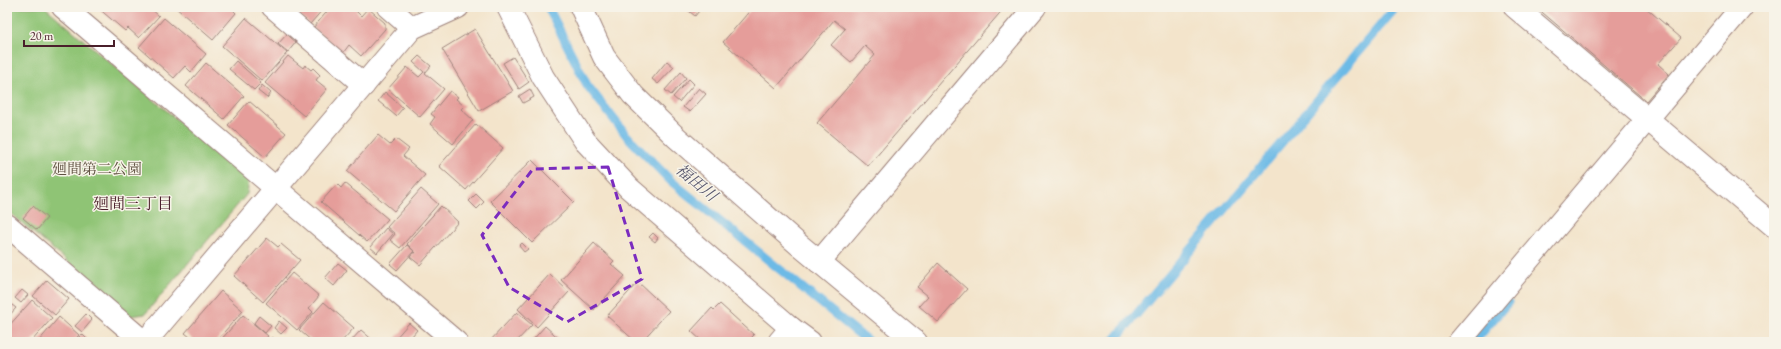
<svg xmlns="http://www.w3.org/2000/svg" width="1781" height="349" font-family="'EB Garamond','Noto Serif JP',serif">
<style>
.green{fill:#8fc475;stroke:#6c7250}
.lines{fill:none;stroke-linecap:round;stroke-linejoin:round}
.stream{stroke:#6cbae6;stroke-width:9}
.building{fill:#e59d9a}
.minor-casing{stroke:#9e827b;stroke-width:24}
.minor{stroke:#fff;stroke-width:22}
.marked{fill:none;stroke:#7b2cbf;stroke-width:3;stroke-dasharray:8 5;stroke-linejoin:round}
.labels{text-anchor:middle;stroke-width:3;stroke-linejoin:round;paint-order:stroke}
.park-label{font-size:15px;fill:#5f5141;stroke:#f7f3e8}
.water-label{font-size:16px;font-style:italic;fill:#56556c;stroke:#f7f3e8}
.neighbourhood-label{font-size:16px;fill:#4a1f2b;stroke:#f7f3e8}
</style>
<rect width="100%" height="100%" fill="#f7f3e8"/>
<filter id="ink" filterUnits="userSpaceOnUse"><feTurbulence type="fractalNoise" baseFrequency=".025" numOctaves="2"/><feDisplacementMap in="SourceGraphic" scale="8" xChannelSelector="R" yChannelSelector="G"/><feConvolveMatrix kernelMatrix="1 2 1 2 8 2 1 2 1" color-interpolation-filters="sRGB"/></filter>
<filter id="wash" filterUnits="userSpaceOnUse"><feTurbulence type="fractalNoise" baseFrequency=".012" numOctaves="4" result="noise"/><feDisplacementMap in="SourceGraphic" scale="16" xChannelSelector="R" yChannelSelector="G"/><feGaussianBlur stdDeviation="0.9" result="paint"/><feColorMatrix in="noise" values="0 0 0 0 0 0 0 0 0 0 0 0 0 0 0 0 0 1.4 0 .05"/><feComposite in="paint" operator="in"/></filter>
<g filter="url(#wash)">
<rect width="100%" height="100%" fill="#f3e4cb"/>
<path class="green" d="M7 7H45L249 181 247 194 145 314 131 316 7 210Z"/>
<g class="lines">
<g class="stream">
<path d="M548 7 587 85 627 136 671 181 869 342"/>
<path d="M1113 342 1396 7"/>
<path d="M1474 342 1508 302"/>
</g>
</g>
<g id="blocks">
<g class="building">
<path d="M97 7H149L159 16 139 38 128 28 125 31Z"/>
<path d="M175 7H230L236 13 213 40Z"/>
<path d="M290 7H325L310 24Z"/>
<path d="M331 7H360L356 11 361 16 368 8 385 23V29L361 56 349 45 343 53 313 28Z"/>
<path d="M684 7H702L695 16Z"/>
<path d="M753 7H1005L868 166 817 123 875 55 865 46 851 62 831 45 845 29 834 20 776 88 723 42Z"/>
<path d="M1536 7H1645L1681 38 1658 64 1669 74 1646 101Z"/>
<path d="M164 18 206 54 191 72 185 66 174 78 139 47Z"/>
<path d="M246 18 287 53 262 81 222 46Z"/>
<path d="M475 29 513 91 479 111 442 49Z"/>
<path d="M287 34 296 42 288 52 278 44Z"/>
<path d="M288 56 303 68 305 65 311 70 313 68 320 75 316 80 327 89 304 116 265 83Z"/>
<path d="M419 56 431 66 425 73 444 89 420 117 388 89 407 67 419 77 424 72 413 62Z"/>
<path d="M513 57 529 82 519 89 503 63Z"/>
<path d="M236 61 261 83 254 90 229 69Z"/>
<path d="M667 61 674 67 658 84 652 79Z"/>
<path d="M206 63 244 96 224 119 186 86Z"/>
<path d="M681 72 686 78 671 95 665 90Z"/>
<path d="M689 79 694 84 679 102 673 97Z"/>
<path d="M262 85 271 93 267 98 258 91Z"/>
<path d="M699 88 706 94 690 112 683 107Z"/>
<path d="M530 89 534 97 523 103 519 96Z"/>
<path d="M450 91 458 97 456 99 464 106 461 109 473 120 453 144 430 124 435 117 431 114Z"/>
<path d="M385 92 403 108 396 116 378 101Z"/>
<path d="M249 101 286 133 265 157 228 125Z"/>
<path d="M476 124 503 148 466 190 439 166Z"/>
<path d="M378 135 390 145 396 139 409 149 403 156 425 175 394 211 347 171Z"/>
<path d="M532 160 574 202 532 243 490 201Z"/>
<path d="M345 183 388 219 367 242 321 202 337 184 341 188Z"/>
<path d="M421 189 438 204 400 248 390 240 395 234 387 227Z"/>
<path d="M476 194 484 202 477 209 469 201Z"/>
<path d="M33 206 47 218 37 230 23 218Z"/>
<path d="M441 206 458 222 420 265 410 257 414 252 416 253 407 244Z"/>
<path d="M386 228 393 234 377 253 370 247Z"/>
<path d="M653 233 658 238 655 242 649 237Z"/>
<path d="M267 238 278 247 281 244 300 260 263 302 234 276Z"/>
<path d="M522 243 528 249 524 252 519 246Z"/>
<path d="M594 243 614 261 611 264 625 276 594 310 561 280Z"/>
<path d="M407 245 414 251 397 270 390 264Z"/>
<path d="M338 263 347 270 334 286 325 278Z"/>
<path d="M938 263 967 289 938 322 919 306 928 296 917 287Z"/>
<path d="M292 273 319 296 309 308 313 312 297 330 266 303Z"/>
<path d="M550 274 569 292 537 327 518 309Z"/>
<path d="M47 280 69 299 55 315 33 296Z"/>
<path d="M638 282 669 311 641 342H636L607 316Z"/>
<path d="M22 290 28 295 21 303 15 298Z"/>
<path d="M221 291 243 311 215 342H196L185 333Z"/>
<path d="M32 300 52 318 31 342H7V328Z"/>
<path d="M7 301 16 308 7 318Z"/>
<path d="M324 302 354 328 341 342H313L299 330Z"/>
<path d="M720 304 754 335 751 338 755 341 754 342H703L691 331 712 308 714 310Z"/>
<path d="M517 312 532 325 516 342H489Z"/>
<path d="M86 314 92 320 82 332 75 326Z"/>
<path d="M243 315 268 336 263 342H219Z"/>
<path d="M259 316 271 326 265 333 254 323Z"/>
<path d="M59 317 79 335 73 342H38Z"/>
<path d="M279 321 287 328 281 334 274 328Z"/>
<path d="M409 323 417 330 407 342H396L394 340Z"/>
<path d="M545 326 563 342H531Z"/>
<path d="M361 330 375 342H350Z"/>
<path d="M82 334 87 339 85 342H79L76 340Z"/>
<path d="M272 337 278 342H267Z"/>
</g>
</g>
</g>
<g filter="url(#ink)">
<use href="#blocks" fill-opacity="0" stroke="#9e827b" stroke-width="1"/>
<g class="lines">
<g class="minor-casing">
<g id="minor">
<path d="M63 7 456 342"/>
<path d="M273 7 364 85"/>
<path d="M388 7 412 28"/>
<path d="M508 7 543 77 585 141 629 188 791 328 779 342"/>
<path d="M581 7 604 57 633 95 676 137 798 244 916 342"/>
<path d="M1515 7 1774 226"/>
<path d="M7 225 144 342"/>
<path d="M819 262 1035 7"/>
<path d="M791 328 810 342"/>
<path d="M145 342 412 28 458 7"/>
<path d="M1459 342 1742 7"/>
</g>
</g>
<use href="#minor" class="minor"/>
</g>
</g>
<path class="marked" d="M608 167 642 279 567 322 509 287 482 235 533 169Z"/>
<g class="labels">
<g class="park-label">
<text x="97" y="174">廻間第二公園</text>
</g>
<g class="water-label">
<text transform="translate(697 182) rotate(40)" y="6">福田川</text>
</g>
<g class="neighbourhood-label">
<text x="133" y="209">廻間三丁目</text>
</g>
</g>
<rect width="1781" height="349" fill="none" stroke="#f7f3e8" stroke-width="24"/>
<path d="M24 40v6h90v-6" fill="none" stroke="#4a1f2b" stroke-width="2"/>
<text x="30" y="40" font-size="12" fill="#4a1f2b" stroke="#f7f3e8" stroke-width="3" paint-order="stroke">20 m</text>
</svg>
